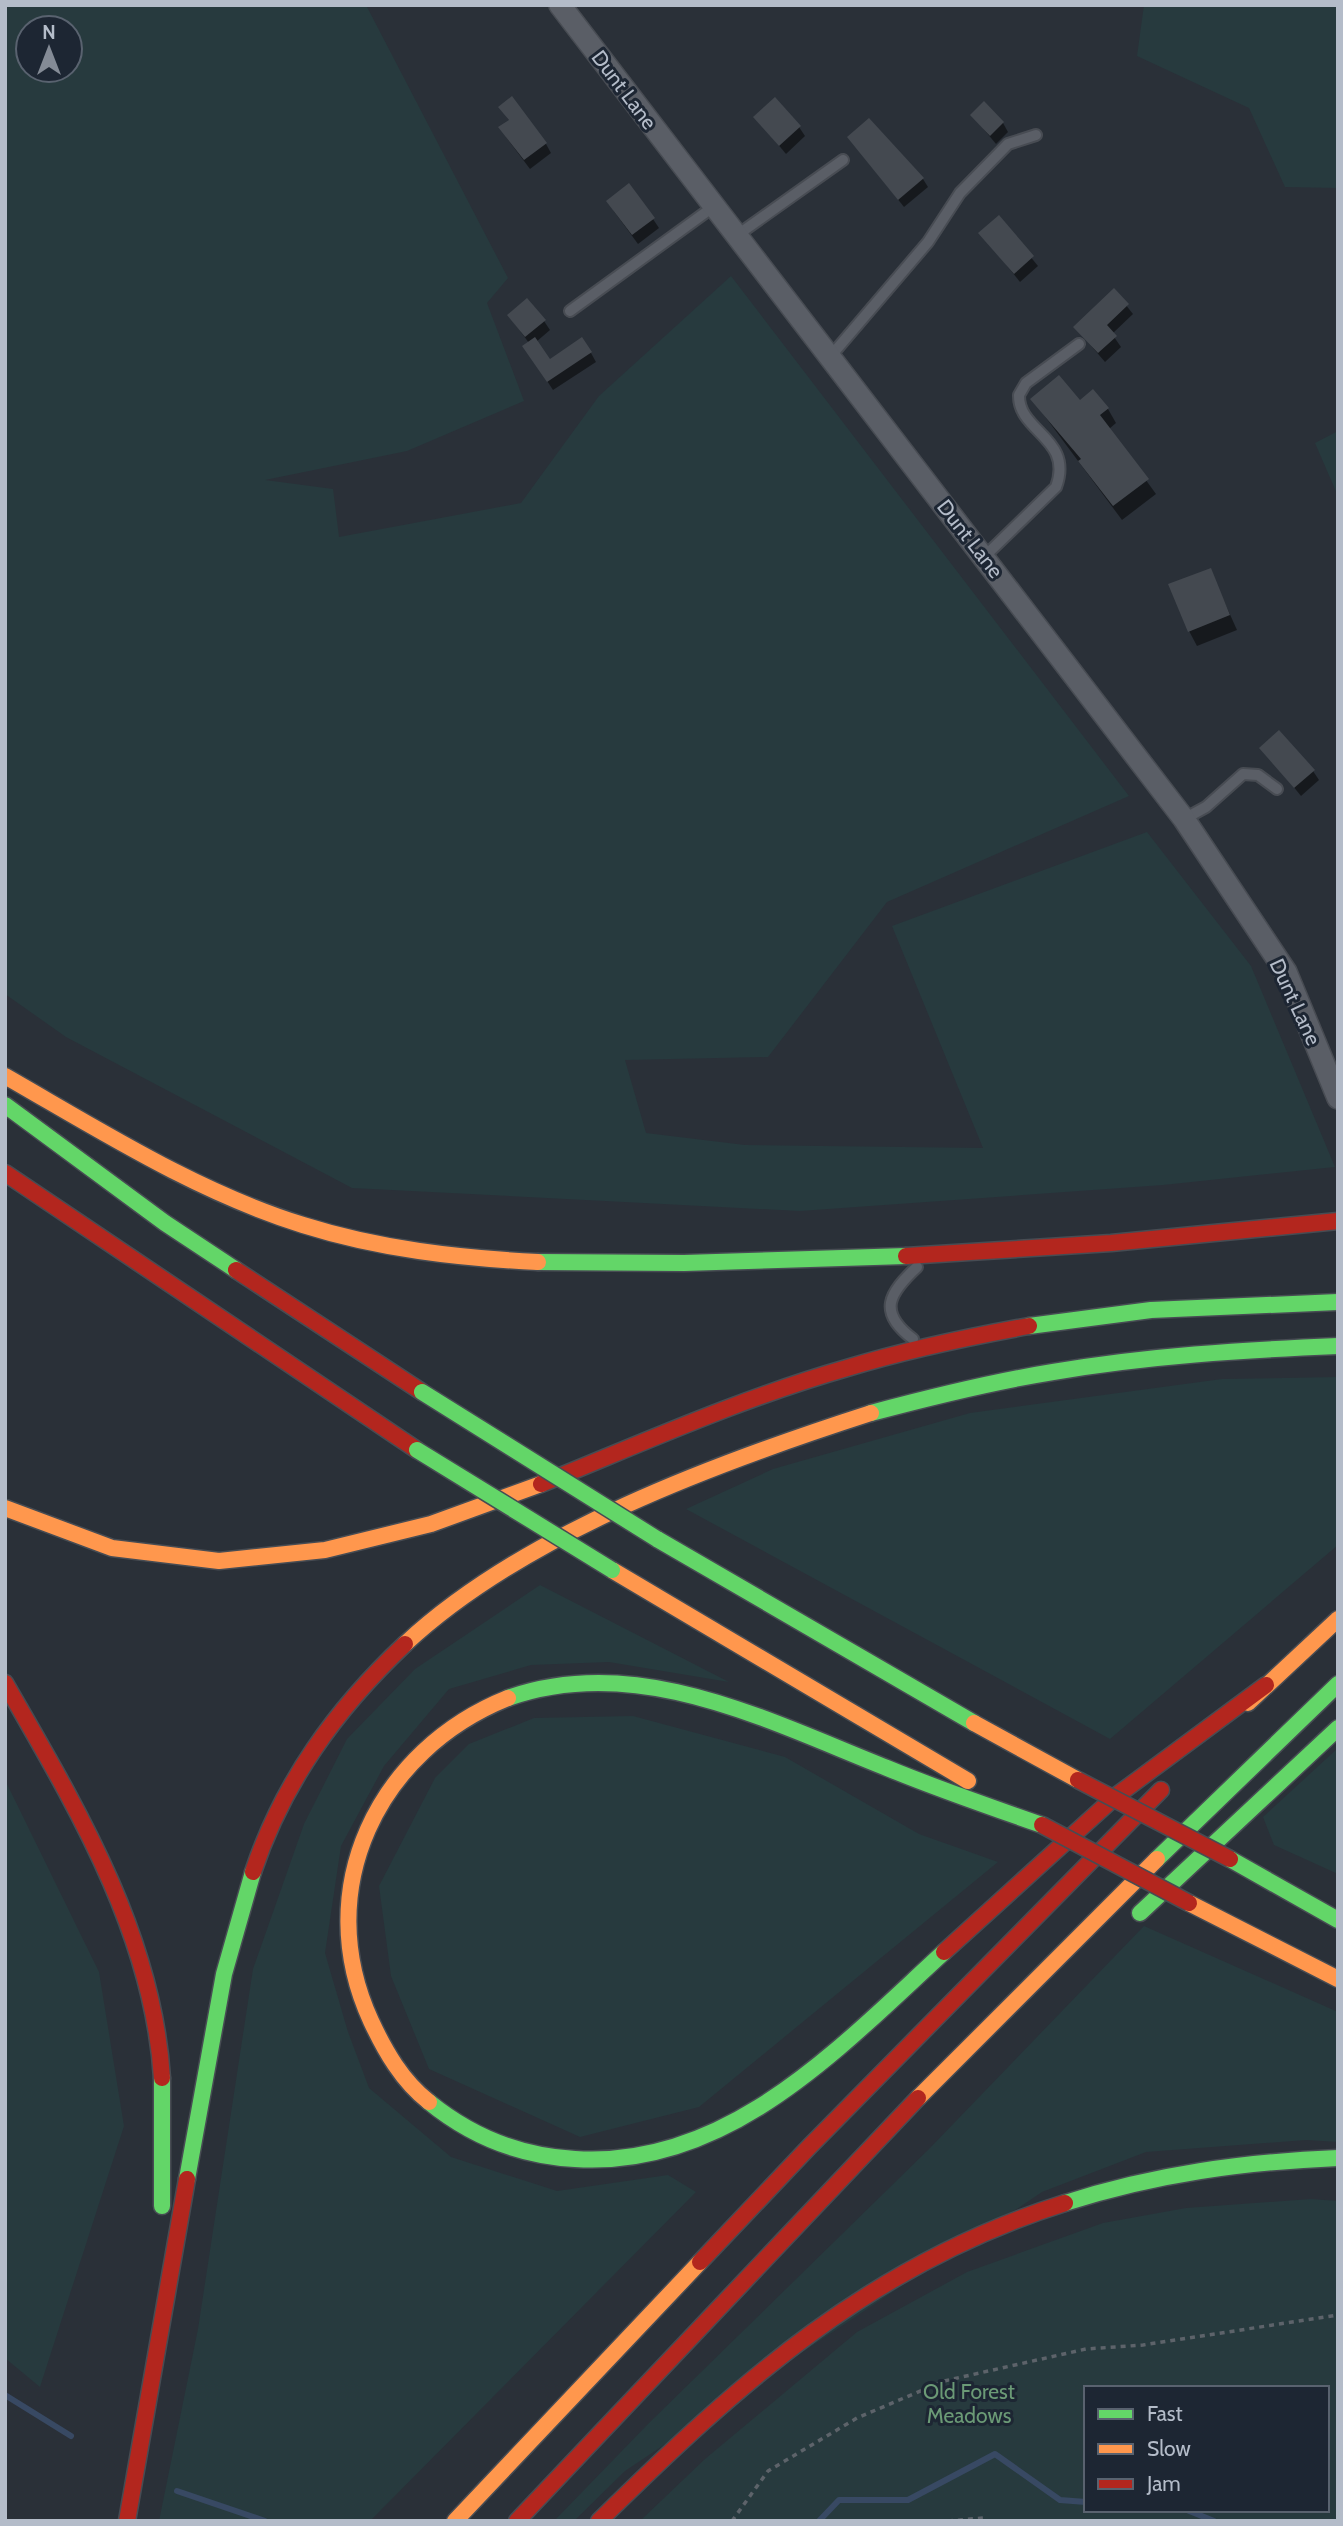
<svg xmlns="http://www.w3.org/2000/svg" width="1343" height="2526" font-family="Cabin,sans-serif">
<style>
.green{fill:#273a3e;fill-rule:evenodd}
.shadow{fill:#0007}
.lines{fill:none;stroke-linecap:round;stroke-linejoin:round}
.stream{stroke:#384963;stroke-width:6}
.building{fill:#444950}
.lane-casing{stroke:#484c53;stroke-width:14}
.street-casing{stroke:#484c53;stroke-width:24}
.fast-casing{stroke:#474c53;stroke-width:19}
.slow-casing{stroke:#474c53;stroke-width:19}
.jam-casing{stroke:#474c53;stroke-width:19}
.path{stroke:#5d636a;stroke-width:3.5;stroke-dasharray:5 5;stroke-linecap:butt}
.lane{stroke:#5a5e66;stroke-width:10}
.street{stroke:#5a5e66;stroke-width:21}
.fast{stroke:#63d668;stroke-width:16}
.slow{stroke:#ff974d;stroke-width:16}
.jam{stroke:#b3261e;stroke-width:16}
.fast-bridge-casing{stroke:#474c53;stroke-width:19;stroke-linecap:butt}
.jam-bridge-casing{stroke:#474c53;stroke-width:19;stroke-linecap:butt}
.fast-bridge{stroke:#63d668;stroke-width:16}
.jam-bridge{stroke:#b3261e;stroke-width:16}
.labels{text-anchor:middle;stroke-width:6;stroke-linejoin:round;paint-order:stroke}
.street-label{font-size:21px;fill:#b4bcc9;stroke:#1d2633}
.park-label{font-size:21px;fill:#6b9a76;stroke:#1d2633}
</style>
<rect width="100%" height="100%" fill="#2a3038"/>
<g class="green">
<path d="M5 5H366L508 278 487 303 524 401 407 451 265 480 333 489 339 537 521 503 599 396 731 276 1129 796 887 902 768 1057 625 1060 646 1133 745 1145 983 1148 892 926 1147 832 1251 966 1335 1167 1163 1185 800 1211 352 1188 66 1037 5 994ZM70 28V70H28V28Z"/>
<path d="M1144 5H1338V188L1285 187 1249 108 1137 56Z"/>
<path d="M1338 431V496L1315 443Z"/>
<path d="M1338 1377V1545L1110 1739 686 1509 773 1469 970 1413 1222 1379Z"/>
<path d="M540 1585 729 1682 609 1662 531 1665 449 1689 384 1766 341 1846 325 1953 348 2032 369 2088 451 2157 557 2191 668 2175 696 2192 370 2521H159L198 2329 253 1969 304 1824 347 1739 415 1669Z"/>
<path d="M633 1716 785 1757 919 1834 998 1862 699 2107 580 2137 429 2069 391 1976 379 1886 435 1778 469 1744 534 1718Z"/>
<path d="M1338 1748V1874L1274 1845 1263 1817Z"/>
<path d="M5 1780 99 1972 124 2126 40 2387 5 2358Z"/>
<path d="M1144 1926 1338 2012V2142L1306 2140 1146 2152 1042 2192 625 2471 574 2521H554L649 2423 929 2149Z"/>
<path d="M1311 2199 1338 2201V2521H640L705 2459 857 2332 967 2272 1103 2223 1186 2208ZM1086 2388H1327V2510H1086Z"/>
</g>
<g class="shadow">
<path d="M972 115 1003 123 1008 132 996 144Z"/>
<path d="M506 116 546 144 551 153 530 169 506 137 510 121Z"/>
<path d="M755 117 799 127 805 136 786 154Z"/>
<path d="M849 138 923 179 928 187 904 207Z"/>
<path d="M613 210 653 219 659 228 638 244Z"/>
<path d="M999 218 1038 266 1020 282 981 233Z"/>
<path d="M1114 290 1133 314 1112 334 1121 347 1105 362 1075 327Z"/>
<path d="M509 316 544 321 550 330 536 342 549 361 591 353 596 362 553 390 530 355 529 343Z"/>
<path d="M1032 399 1080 403 1108 409 1116 423 1109 429 1156 494 1122 520Z"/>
<path d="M1210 570 1237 630 1197 646 1189 631Z"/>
<path d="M1262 748 1313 771 1319 780 1301 796Z"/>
</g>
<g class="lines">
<g class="stream">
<path d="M5 2395 71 2436"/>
<path d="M177 2491 265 2521"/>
<path d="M1187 2510 1214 2521"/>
<path d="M819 2521 839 2500H908L995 2454 1060 2500 1086 2502"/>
</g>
</g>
<g class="building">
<path d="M512 96 547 143 524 160 498 127 509 120 498 107Z"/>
<path d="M775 97 801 126 779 146 753 117Z"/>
<path d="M984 101 1004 122 990 136 970 115Z"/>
<path d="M869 118 924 178 898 200 847 137Z"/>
<path d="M629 183 655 218 632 235 606 201Z"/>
<path d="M999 215 1034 256 1014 274 978 233Z"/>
<path d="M1114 288 1129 304 1107 325 1117 336 1098 353 1073 327Z"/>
<path d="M527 298 546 320 525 337 507 315Z"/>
<path d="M535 337 550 359 582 337 592 352 547 382 522 346Z"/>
<path d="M1059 375 1080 400 1093 389 1109 408 1100 415 1149 479 1113 506 1078 461 1081 459 1030 399Z"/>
<path d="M1211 568 1230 615 1188 632 1168 584Z"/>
<path d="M1279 730 1315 770 1294 788 1259 748Z"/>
</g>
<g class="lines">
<g class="lane-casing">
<g id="lane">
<path d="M736 236 843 160"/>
<path d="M570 311 713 207"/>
<path d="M830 357 928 242 960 193 1008 144 1036 135"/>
<path d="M984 557 1056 487C1074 438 1018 432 1019 395L1026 383 1079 344"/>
<path d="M1184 819 1206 807 1243 774 1258 775 1277 789"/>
<path d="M913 1339C877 1312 889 1293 917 1267"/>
</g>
</g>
<g class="street-casing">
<path id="street" d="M560 5 1184 819 1286 972 1338 1098"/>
</g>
<g class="fast-casing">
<g id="fast">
<path d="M5 1105 165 1223 236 1270"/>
<path d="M538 1262 684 1263 906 1256"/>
<path d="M1029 1326 1151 1310 1338 1302"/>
<path d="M871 1413C931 1397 991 1382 1053 1372 1147 1356 1242 1350 1338 1346"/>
<path d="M657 1539 974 1723"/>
<path d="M508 1698C637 1652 768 1721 887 1768 938 1789 990 1807 1042 1825"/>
<path d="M1157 1859 1338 1684"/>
<path d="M1230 1859 1338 1920"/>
<path d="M1140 1913 1338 1728"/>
<path d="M429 2102C472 2137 519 2156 575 2159 728 2169 840 2047 944 1952"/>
<path d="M187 2179 224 1974 253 1872"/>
<path d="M1065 2203C1155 2174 1244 2162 1338 2158"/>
<path d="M162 2206V2078"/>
</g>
</g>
<g class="slow-casing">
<g id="slow">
<path d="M5 1076C101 1131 197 1192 303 1225 379 1249 458 1258 538 1262"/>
<path d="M5 1508 112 1548 219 1561 325 1550 431 1524 541 1484"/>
<path d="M612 1570 968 1781"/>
<path d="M405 1644C524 1533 719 1462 871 1413"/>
<path d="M1248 1703 1338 1619"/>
<path d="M974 1723 1078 1780"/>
<path d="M1189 1903 1338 1979"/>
<path d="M918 2098 1157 1859"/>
<path d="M429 2102C402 2081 385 2051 371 2021 310 1889 378 1750 508 1698"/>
<path d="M455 2521 700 2262"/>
</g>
</g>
<g class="jam-casing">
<g id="jam">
<path d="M5 1173 417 1450"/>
<path d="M906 1256 1111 1243 1338 1221"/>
<path d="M236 1270 422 1392"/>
<path d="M541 1484C642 1443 742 1398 847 1368 906 1350 968 1337 1029 1326"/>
<path d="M5 1683C75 1805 153 1933 162 2078"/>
<path d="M253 1872C283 1782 336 1709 405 1644"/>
<path d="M944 1952 1116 1796 1266 1685"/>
<path d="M700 2262 809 2147 1161 1790"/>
<path d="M127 2521 187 2179"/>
<path d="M517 2521 918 2098"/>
<path d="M599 2521C740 2382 871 2264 1065 2203"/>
</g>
</g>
<g class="path">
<path d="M732 2521 768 2471 857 2418 944 2381 1086 2349 1143 2345 1338 2315"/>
<path d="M948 2521 983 2518 988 2521"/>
</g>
<use href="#lane" class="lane"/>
<use href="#street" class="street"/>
<use href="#fast" class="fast"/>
<use href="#slow" class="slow"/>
<use href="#jam" class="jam"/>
<g class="fast-bridge-casing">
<g id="fast-bridge">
<path d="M422 1392 657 1539"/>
<path d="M417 1450 612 1570"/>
</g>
</g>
<g class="jam-bridge-casing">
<g id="jam-bridge">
<path d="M1078 1780 1230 1859"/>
<path d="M1042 1825 1189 1903"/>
</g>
</g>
<use href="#fast-bridge" class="fast-bridge"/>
<use href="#jam-bridge" class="jam-bridge"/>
</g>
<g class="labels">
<g class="street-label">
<text transform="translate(624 90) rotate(53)" y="7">Dunt Lane</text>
<text transform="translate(970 539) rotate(52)" y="7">Dunt Lane</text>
<text transform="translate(1295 1002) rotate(65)" y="7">Dunt Lane</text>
</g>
<g class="park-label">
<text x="969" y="2399">Old Forest<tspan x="969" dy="24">Meadows</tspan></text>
</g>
</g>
<rect width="1343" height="2526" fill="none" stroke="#b4bcc9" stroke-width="14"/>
<rect x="1084" y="2386" width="245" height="126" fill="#1d2633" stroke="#59626f" stroke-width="2"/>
<rect x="1098" y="2409" width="35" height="10" fill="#63d668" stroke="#59626f" stroke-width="2"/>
<text x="1147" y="2421" font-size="21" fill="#b4bcc9">Fast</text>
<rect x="1098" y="2444" width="35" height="10" fill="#ff974d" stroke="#59626f" stroke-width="2"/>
<text x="1147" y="2456" font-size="21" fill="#b4bcc9">Slow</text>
<rect x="1098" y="2479" width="35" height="10" fill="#b3261e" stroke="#59626f" stroke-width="2"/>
<text x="1147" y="2491" font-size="21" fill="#b4bcc9">Jam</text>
<g transform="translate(49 49)"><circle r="33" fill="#1d2633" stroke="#59626f" stroke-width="2"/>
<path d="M0-5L12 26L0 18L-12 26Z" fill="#848b96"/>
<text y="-10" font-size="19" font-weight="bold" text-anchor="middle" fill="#b4bcc9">N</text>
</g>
</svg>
